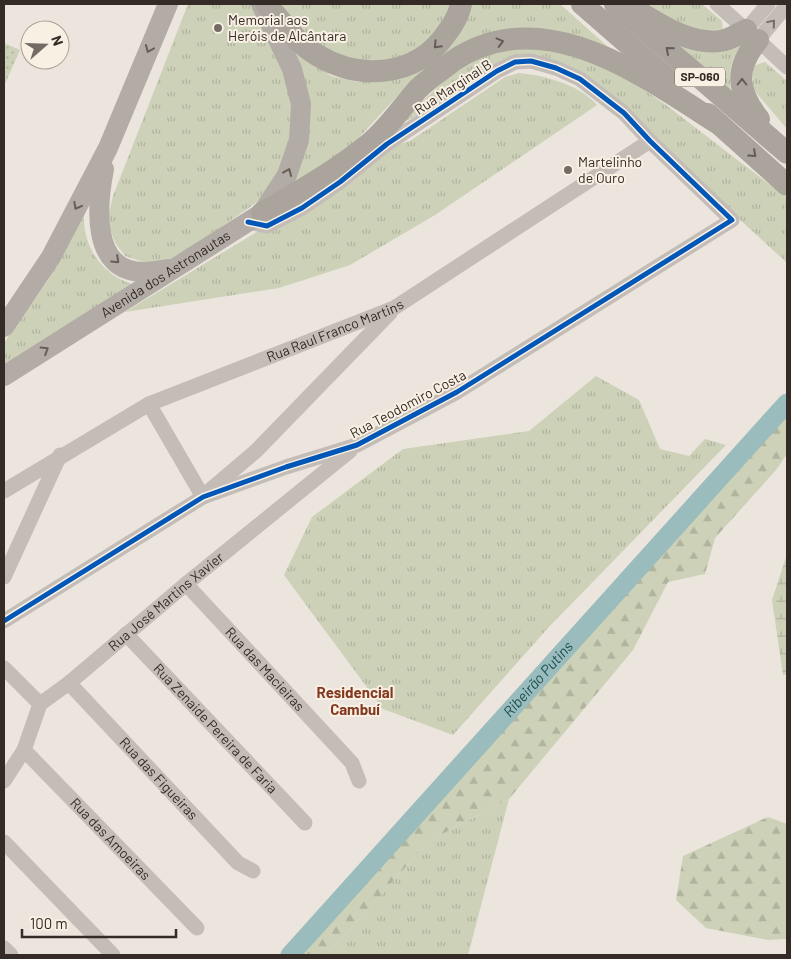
<svg xmlns="http://www.w3.org/2000/svg" width="791" height="959" font-family="Barlow,sans-serif">
<style>
.grass{fill:url(#grass-tufts)}
.forest{fill:url(#forest-firs)}
.wetland{fill:url(#wetland-marsh)}
.park{fill:url(#park-dots)}
.lines{fill:none;stroke-linecap:round;stroke-linejoin:round}
.river{stroke:#9abcbc;stroke-width:19}
.minor{stroke:#c4bdb7;stroke-width:15}
.major{stroke:#b3aca6;stroke-width:20}
.highway{stroke:#aaa49d;stroke-width:22}
.cycleway-casing{stroke:#f9f0e4;stroke-width:8}
.cycleway{stroke:#0057b8;stroke-width:5}
.oneway{stroke:#756c67}
.oneway2{stroke:#635b56}
.oneway3{stroke:#675e59}
.poi-dot{fill:#746b66;stroke:#f9f0e4;stroke-width:2}
.labels{text-anchor:middle;stroke-width:4;stroke-linejoin:round;paint-order:stroke}
.shield{fill:#f9f0e4;stroke:#6f655f;stroke-width:1}
.shield-label{font-size:12px;font-weight:bold;fill:#342a26}
.poi-label{font-size:14px;fill:#342a26;stroke:#f9f0e4;text-anchor:start}
.street-label{font-size:14px;fill:#342a26;stroke:#f9f0e4}
.water-label{font-size:15px;font-style:italic;fill:#1c5055;stroke:#f9f0e4}
.neighbourhood-label{font-size:15px;font-weight:bold;fill:#83391f;stroke:#f9f0e4}
</style>
<defs>
<pattern id="grass-tufts" width="24" height="20" patternUnits="userSpaceOnUse" patternTransform="scale(1.25)"><rect width="24" height="20" fill="#ccd1b8"/><path d="M3 7l-1-3M5 7V3M7 7l1-3M15 17l-1-3M17 17v-4M19 17l1-3" fill="none" stroke="#b0b49e"/></pattern>
<pattern id="forest-firs" width="22" height="20" patternUnits="userSpaceOnUse" patternTransform="scale(1.25)"><rect width="22" height="20" fill="#ccd1b8"/><path d="M5 1l3.5 6h-7zM16 11l3.5 6h-7z" fill="#b0b49e"/></pattern>
<pattern id="wetland-marsh" width="20" height="14" patternUnits="userSpaceOnUse" patternTransform="scale(1.25)"><rect width="20" height="14" fill="#ccd1b8"/><path d="M1 5h8M5 5V1M11 12h8M15 12V8" fill="none" stroke="#b0b49e"/></pattern>
<pattern id="park-dots" width="8" height="8" patternUnits="userSpaceOnUse" patternTransform="scale(1.25)"><rect width="8" height="8" fill="#ccd1b8"/><path d="M2 2h.1M6 6h.1" fill="none" stroke="#b0b49e" stroke-width="1.8" stroke-linecap="round"/></pattern>
</defs>
<rect width="100%" height="100%" fill="#ebe5de"/>
<g class="grass">
<path d="M188 4H256L289 80 293 128 284 162 265 193 257 202 178 257 149 264 125 256 116 244 110 230 109 213 113 196Z"/>
<path d="M280 4H453L423 52 369 69 315 47Z"/>
<path d="M469 4H560L615 53 574 35 524 28 401 92 341 157 286 192 296 171 293 49 331 76 358 82 392 80Z"/>
<path d="M648 4H702L722 21 723 29 700 32 667 17Z"/>
<path d="M751 34C732 56 728 64 731 93L679 44C714 54 720 56 751 34Z"/>
<path d="M529 42 608 65 666 105 787 198V263L652 139 629 111 525 57 393 128 451 75 474 59Z"/>
<path d="M765 62 787 81V129L753 89V66Z"/>
<path d="M519 73C544 75 580 85 597 105L435 215 350 265 279 288 125 312 283 216 369 152 410 141 505 77Z"/>
<path d="M84 212C82 248 103 277 138 286L4 366V343L48 280Z"/>
<path d="M596 376 639 400 660 449 689 456 705 439 726 445 548 628 453 735 383 709 284 575 312 517 403 449 529 431Z"/>
<path d="M509 799 468 955H327L429 841Z"/>
</g>
<g class="forest">
<path d="M787 403V454L776 470 715 538 705 574 668 582 633 650 509 799 429 841 327 955H290Z"/>
<path d="M768 817 787 824V939L768 940 706 928 676 900 683 856Z"/>
</g>
<path class="wetland" d="M787 554V675H783L772 600Z"/>
<path class="park" d="M4 43 20 50 4 86Z"/>
<g class="lines">
<path class="river" id="s1" d="M290 955 787 403"/>
<g class="minor">
<path d="M717 4 746 30 768 4"/>
<path d="M787 5 758 40 787 67"/>
<path d="M149 404 203 497"/>
<path id="s2" d="M4 491 149 404 394 308 650 141"/>
<path d="M209 491 256 451 390 313"/>
<path d="M4 577 60 455"/>
<path id="s3" d="M186 584 352 763 359 781"/>
<path d="M4 621 203 497 286 467 357 445 457 392 732 220 650 141 624 113 580 79 556 68 531 61 515 62 497 71 387 144 340 182 302 208 267 226 248 222"/>
<path id="s4" d="M126 634 305 823"/>
<path d="M4 668 40 704"/>
<path id="s5" d="M69 683 238 863 253 871"/>
<path id="s6" d="M24 750 197 928"/>
<path id="s7" d="M4 781 24 750 40 704 69 683 186 584 350 451"/>
<path d="M4 842 113 955"/>
<path d="M4 948 11 955"/>
</g>
<g class="major">
<path d="M104 169C97 205 90 273 145 272 153 272 161 270 169 269"/>
<path d="M4 327 51 257 108 148 168 4"/>
<path id="s8" d="M4 376 262 213 287 175 299 140 301 104 292 69 261 4"/>
</g>
<g class="highway">
<path d="M266 4C281 20 297 44 317 55 360 81 416 77 446 34 453 25 459 15 461 4"/>
<path d="M582 4 667 78"/>
<path d="M615 4 787 153"/>
<path d="M641 13C665 28 696 47 725 40 732 38 740 33 746 30"/>
<path d="M758 40C734 69 737 91 759 119"/>
<path d="M708 114 787 185"/>
<path d="M262 213C300 191 336 171 370 143 388 128 402 107 418 89 428 79 442 70 453 61 543 0 643 76 719 124"/>
</g>
<g class="cycleway-casing">
<path id="cycleway" d="M4 621 203 497 286 467 357 445 457 392 732 220 650 141 624 113 580 79 556 68 531 61 515 62 497 71 387 144 340 182 302 208 267 226 248 222"/>
</g>
<use href="#cycleway" class="cycleway"/>
</g>
<defs><path id="oneway-chevron" d="M-2-3.5L2.5 0L-2 3.5" fill="none" stroke-width="1.6" stroke-linecap="round" stroke-linejoin="round" transform="scale(1.25)"/></defs>
<use class="oneway" href="#oneway-chevron" transform="translate(772 23) rotate(-50)"/>
<g class="oneway2">
<use href="#oneway-chevron" transform="translate(500 42) rotate(-15)"/>
<use href="#oneway-chevron" transform="translate(437 45) rotate(134)"/>
<use href="#oneway-chevron" transform="translate(669 50) rotate(-139)"/>
<use href="#oneway-chevron" transform="translate(742 82) rotate(-90)"/>
<use href="#oneway-chevron" transform="translate(753 154) rotate(42)"/>
</g>
<g class="oneway3">
<use href="#oneway-chevron" transform="translate(149 49) rotate(113)"/>
<use href="#oneway-chevron" transform="translate(288 172) rotate(-67)"/>
<use href="#oneway-chevron" transform="translate(77 206) rotate(118)"/>
<use href="#oneway-chevron" transform="translate(116 260) rotate(43)"/>
<use href="#oneway-chevron" transform="translate(45 350) rotate(-32)"/>
</g>
<g class="poi-dot">
<circle cx="218" cy="28" r="5"/>
<circle cx="568" cy="170" r="5"/>
</g>
<g class="labels">
<rect class="shield" x="675" y="67.5" width="50" height="19" rx="4"/>
<g class="shield-label">
<text x="700" y="81">SP-060</text>
</g>
<g class="poi-label">
<text x="228" y="25">Memorial aos<tspan x="228" dy="16">Heróis de Alcântara</tspan></text>
<text x="578" y="167">Martelinho<tspan x="578" dy="16">de Ouro</tspan></text>
</g>
<g class="street-label">
<text transform="translate(453 87) rotate(-33)" y="5">Rua Marginal B</text>
<text dy="5" stroke="none"><textPath href="#s8" startOffset="191">Avenida dos Astronautas</textPath></text>
<text dy="5" stroke="none"><textPath href="#s2" startOffset="369">Rua Raul Franco Martins</textPath></text>
<text transform="translate(408 404) rotate(-28)" y="5">Rua Teodomiro Costa</text>
<text dy="5" stroke="none"><textPath href="#s7" startOffset="248">Rua José Martins Xavier</textPath></text>
<text dy="5" stroke="none"><textPath href="#s3" startOffset="116">Rua das Macieiras</textPath></text>
<text dy="5" stroke="none"><textPath href="#s4" startOffset="130">Rua Zenaide Pereira de Faria</textPath></text>
<text dy="5" stroke="none"><textPath href="#s5" startOffset="131">Rua das Figueiras</textPath></text>
<text dy="5" stroke="none"><textPath href="#s6" startOffset="124">Rua das Amoeiras</textPath></text>
</g>
<g class="water-label">
<text dy="5" stroke="none"><textPath href="#s1" startOffset="371">Ribeirão Putins</textPath></text>
</g>
<g class="neighbourhood-label">
<text x="355" y="698">Residencial<tspan x="355" dy="17">Cambuí</tspan></text>
</g>
</g>
<rect width="791" height="959" fill="none" stroke="#342a26" stroke-width="10"/>
<g transform="translate(45 45) rotate(70)"><circle r="24" fill="#f9f0e4" stroke="#aaa198"/>
<path d="M0-4L9 19L0 12L-9 19Z" fill="#746b66"/>
<text y="-8" font-size="14" font-weight="bold" text-anchor="middle" fill="#342a26">N</text>
</g>
<path d="M22 929v8h154v-8" fill="none" stroke="#342a26" stroke-width="2.5"/>
<text x="30" y="929" font-size="15" fill="#342a26" stroke="#f9f0e4" stroke-width="4" paint-order="stroke">100 m</text>
</svg>
